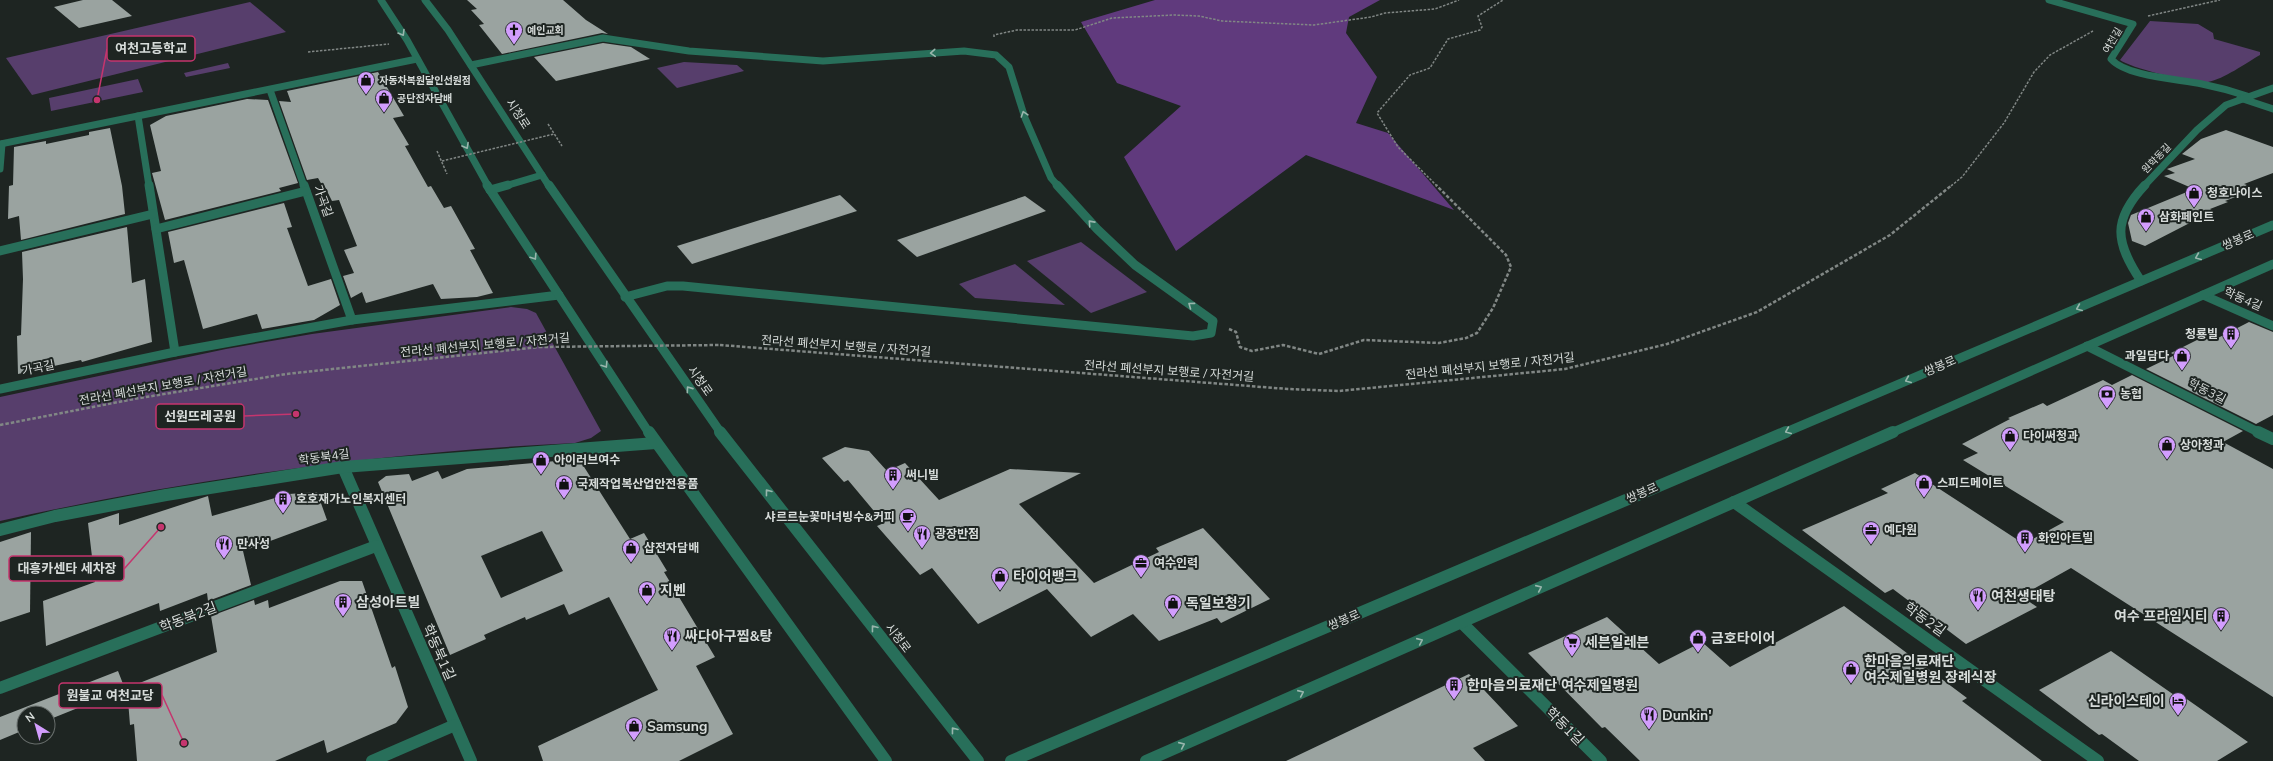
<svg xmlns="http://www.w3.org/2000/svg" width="2273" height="761" font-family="'Nunito Sans','Noto Sans KR',sans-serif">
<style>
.green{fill:#573e6c}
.forest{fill:#603a7d}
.building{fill:#9aa3a0;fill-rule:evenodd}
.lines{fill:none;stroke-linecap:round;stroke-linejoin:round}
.path-far1{stroke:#818785;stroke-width:1.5;stroke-dasharray:2.5 1.5;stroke-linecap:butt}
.path{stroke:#818785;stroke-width:2.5;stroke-dasharray:3.5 2;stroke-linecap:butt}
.service{stroke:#286f5a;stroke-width:7}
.minor-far2{stroke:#286f5a;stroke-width:7}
.minor-far1{stroke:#286f5a;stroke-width:9}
.minor{stroke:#286f5a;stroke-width:12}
.tertiary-far2{stroke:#286f5a;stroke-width:7}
.tertiary-far1{stroke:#286f5a;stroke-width:9}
.tertiary{stroke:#286f5a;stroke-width:12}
.path-bridge-far1{stroke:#818785;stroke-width:1.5;stroke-dasharray:2.5 1.5;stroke-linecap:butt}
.path-bridge{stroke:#818785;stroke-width:2.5;stroke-dasharray:3.5 2;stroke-linecap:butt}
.oneway{stroke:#9ab6ad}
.labels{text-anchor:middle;stroke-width:4;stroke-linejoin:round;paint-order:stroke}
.far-poi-label{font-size:10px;font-weight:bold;fill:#d7dcda;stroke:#1e2522;text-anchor:start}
.far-street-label{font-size:10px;fill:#d7dcda;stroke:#1e2522}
.street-label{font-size:12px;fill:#d7dcda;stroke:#1e2522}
.poi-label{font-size:12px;font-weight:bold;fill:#d7dcda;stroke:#1e2522;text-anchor:start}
.near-poi-label{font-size:14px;font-weight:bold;fill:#d7dcda;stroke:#1e2522;text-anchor:start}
.near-street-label{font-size:14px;fill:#d7dcda;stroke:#1e2522}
.leader{fill:none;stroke:#c5356e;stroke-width:1.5}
.callout-dot{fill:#c5356e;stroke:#1e2522;stroke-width:1.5}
.callout{fill:#1e2522;stroke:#c5356e;stroke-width:1.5}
.callout-label{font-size:13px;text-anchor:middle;font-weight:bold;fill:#d7dcda}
</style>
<rect width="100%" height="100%" fill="#1e2522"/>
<g class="green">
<path d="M250 2 286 32 32 95 6 58Z"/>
<path d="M2150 21 2198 24 2213 33 2214 39 2260 52V55C2246 63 2224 79 2208 82 2196 84 2130 68 2120 60Z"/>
<path d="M684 62 737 65 744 71 677 88 657 68Z"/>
<path d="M228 63 230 68 186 77 184 73Z"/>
<path d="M138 79 143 92 51 111 49 98Z"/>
<path d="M1081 242 1147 292 1091 313 1027 261Z"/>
<path d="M1015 264 1065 305 975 298 959 284Z"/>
<path d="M511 307 527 309 536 313 601 431 591 438 575 443C381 452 189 479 0 521V397L226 349 312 334Z"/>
</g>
<path class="forest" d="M1155 0H1380L1349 17 1346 33 1377 77 1356 123 1388 133 1454 210 1306 155 1176 251 1124 157 1181 106 1117 83 1081 22Z"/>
<g class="building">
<path d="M83 0H112L132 16 79 28 54 7Z"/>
<path d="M467 0H563L586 20 608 34 602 33 502 54 479 25 484 24 471 10 477 9Z"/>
<path d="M603 43 631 47 650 59 556 81 534 57Z"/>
<path d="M378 72 404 116 393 118 409 145 405 146 428 187 431 186 444 208 451 206 475 249 470 250 493 293 477 297 441 299 433 284 366 303 362 292 351 298 343 276 354 273 344 250 357 246 339 200 332 201 324 185H322L318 178 307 180 279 101 291 102 287 91Z"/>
<path d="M247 99 268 100 298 183 279 188 281 191 165 220 152 173 161 171 150 125 166 116Z"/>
<path d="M110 128 122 186 125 214 21 240 19 216 8 219 9 186 13 185 14 147 46 141V144L89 135V132Z"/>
<path d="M2226 130 2273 147V173L2244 184 2247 185 2241 188 2251 191 2225 201 2228 202 2210 209 2213 211 2145 246 2132 241 2128 223 2131 215 2194 189 2164 176 2175 173 2167 169 2195 159 2182 154 2201 139Z"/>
<path d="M840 195 857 211 692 264 677 246Z"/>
<path d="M1025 196 1046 211 917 257 897 240Z"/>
<path d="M284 203 292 227 287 228 308 286 331 279 340 305 314 320 262 329 257 314 203 329 184 260 174 263 168 232Z"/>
<path d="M127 227 132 283 145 279 152 342 82 362 81 360 18 374 17 336 21 335 23 279 22 252Z"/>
<path d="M2249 322 2273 332V415L2256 424 2146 369 2175 355 2171 353 2203 337 2212 341Z"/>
<path d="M2132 375 2243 431 2223 442 2273 469V697L2071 568 2021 596 2037 607 1966 644 1893 589 1885 593 1802 530 1888 493 1881 489 1915 473 2024 544 2064 522 1963 460 1978 453 1962 444 2010 419 2008 418 2043 403 2047 406 2103 380 2112 385Z"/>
<path d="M845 447 869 451 887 471 905 463 939 500 1010 469 1081 473 1019 504 1094 583 1159 552 1156 548 1203 528 1270 599 1221 623 1217 618 1159 641 1133 614 1091 637 1047 589 978 624 932 568 920 575 877 526 884 523 848 480 844 482 822 458Z"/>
<path d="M579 459 630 539 644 533 667 571 664 572 715 657 696 666 733 734 679 761H543L538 746 658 690 609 597 569 615 564 604 526 620 525 617 484 635 486 639 450 655 378 482 386 476 409 474 412 481 438 471 442 479 467 469ZM542 531 563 571 501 598 481 556Z"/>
<path d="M317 492 327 520 243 551 251 585 208 601 207 593 160 611 159 603 46 646 43 601 95 582 88 523 119 513V525L208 496 212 516 289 494Z"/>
<path d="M31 532 30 612 0 622V542Z"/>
<path d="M340 581H362L392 668 395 666 408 707 396 723 327 753 324 740 275 761H137L134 724 130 725 127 688 217 652 211 616 254 600 255 605 268 600 269 608Z"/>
<path d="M1844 606 1967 698 1962 701 2042 761H1640L1605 727 1602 728 1528 653 1607 617 1659 664 1702 642 1730 667Z"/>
<path d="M2111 651 2177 697 2181 695 2248 742 2217 761H2139L2102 734 2099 735 2039 690Z"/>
<path d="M118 671 125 689 48 720V713H24V730L0 740V717Z"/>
<path d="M1469 674 1518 726 1473 748 1485 761H1286Z"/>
</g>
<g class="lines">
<g class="path-far1">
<path d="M2148 16 2220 0"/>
<path d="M994 37V35L1017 30H1075L1112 18 1174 15 1199 16 1222 21 1314 25 1371 17 1385 13 1435 9 1459 0"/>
<path d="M308 52 389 44"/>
<path d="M548 124 562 146"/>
<path d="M437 151 447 174"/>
<path d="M1437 186 1398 147 1377 113 1410 75 1430 68 1448 39 1480 30 1482 27 1478 16 1503 0"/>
<path d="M1951 186 1962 177 2004 123 2034 72 2050 55 2093 31"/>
</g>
<g class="path">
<path d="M1229 329 1236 332 1240 347 1252 351 1283 345 1319 354 1364 340 1439 343 1466 338 1477 333 1493 308 1511 267 1506 255 1436 185"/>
<path d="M720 345 1288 389 1339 391 1565 369 1667 344 1757 312 1890 235 1952 185"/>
<path d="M0 425 134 399 286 374 539 347"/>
</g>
<path class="service" d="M2049 0 2133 24 2111 59C2127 77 2179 79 2202 84 2217 87 2232 91 2247 96"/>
<g class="minor-far2">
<path d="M471 65 603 38 689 51 823 61 964 51 996 55 1009 67 1025 118 1051 178 1058 186"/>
<path d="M270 90 304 186"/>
<path d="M2240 98 2273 109"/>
<path d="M138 116 149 186"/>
<path d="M0 144 417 59"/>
<path d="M0 169 2 144"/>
<path d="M2144 186 2197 130 2226 105 2273 88"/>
</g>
<g class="minor-far1">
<path d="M149 185 175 352"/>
<path d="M304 185 352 320"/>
<path d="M156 229 306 191"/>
<path d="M0 251 153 214"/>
<path d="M2141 281C2115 242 2112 220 2145 185"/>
<path d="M2203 295 2273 326"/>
<path d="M625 297 667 286H683L1193 336 1211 333 1213 321 1135 265 1097 229 1057 185"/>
<path d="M2087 346 2260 433"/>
<path d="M0 389 175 352 352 320 559 295"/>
</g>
<g class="minor">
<path d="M2258 432 2273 439"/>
<path d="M343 467 471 761"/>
<path d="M1734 502 2098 761"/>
<path d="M0 530 55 516 166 495 343 467 656 443"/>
<path d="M1462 623 1601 761"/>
<path d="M0 688 376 546"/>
<path d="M372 761 455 725"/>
</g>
<g class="tertiary-far2">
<path d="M381 0 407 40 488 186"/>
<path d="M425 0 448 30 549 186"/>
<path d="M505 186 542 175"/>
</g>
<g class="tertiary-far1">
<path d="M487 185 649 433"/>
<path d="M549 185 721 433"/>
<path d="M490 190 508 185"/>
<path d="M1784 433 2273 225"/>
<path d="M1891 433 2273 264"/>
</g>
<g class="tertiary">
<path d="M649 432 886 761"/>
<path d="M720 432 978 761"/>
<path d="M1011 761 1786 432"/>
<path d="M1146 761 1893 432"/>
</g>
<path class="path-bridge-far1" d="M442 161 554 134"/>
<path class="path-bridge" d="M539 347 720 345"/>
</g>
<defs><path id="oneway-chevron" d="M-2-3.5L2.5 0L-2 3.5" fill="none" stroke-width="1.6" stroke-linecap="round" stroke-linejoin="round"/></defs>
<g class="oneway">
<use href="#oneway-chevron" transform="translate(402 33) rotate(59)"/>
<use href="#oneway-chevron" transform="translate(933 53) rotate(176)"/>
<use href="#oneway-chevron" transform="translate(1024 114) rotate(-108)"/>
<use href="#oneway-chevron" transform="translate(466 146) rotate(61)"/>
<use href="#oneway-chevron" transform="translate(1091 223) rotate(-132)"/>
<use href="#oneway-chevron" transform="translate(534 257) rotate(57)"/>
<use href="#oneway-chevron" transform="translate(2198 257) rotate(157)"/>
<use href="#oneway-chevron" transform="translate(1191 305) rotate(-144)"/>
<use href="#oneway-chevron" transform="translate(2079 308) rotate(157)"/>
<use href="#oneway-chevron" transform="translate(605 365) rotate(57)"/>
<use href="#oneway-chevron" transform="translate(1908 380) rotate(157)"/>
<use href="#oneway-chevron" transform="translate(689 389) rotate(-125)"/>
<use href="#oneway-chevron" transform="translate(1788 431) rotate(157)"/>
<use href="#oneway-chevron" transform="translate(768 492) rotate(-128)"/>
<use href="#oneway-chevron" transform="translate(1539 588) rotate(-24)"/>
<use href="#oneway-chevron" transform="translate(874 628) rotate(-128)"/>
<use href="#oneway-chevron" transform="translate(1420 641) rotate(-24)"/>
<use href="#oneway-chevron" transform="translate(1301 693) rotate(-24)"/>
<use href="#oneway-chevron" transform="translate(954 730) rotate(-128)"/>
<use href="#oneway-chevron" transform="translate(1182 745) rotate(-24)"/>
</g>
<defs>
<g id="church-pin" transform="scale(0.9)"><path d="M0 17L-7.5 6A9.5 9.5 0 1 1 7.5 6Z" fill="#d29dfd" stroke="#1e2522"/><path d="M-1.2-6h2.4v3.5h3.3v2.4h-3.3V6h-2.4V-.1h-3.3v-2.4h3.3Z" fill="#111"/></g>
<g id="shop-pin" transform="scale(0.9)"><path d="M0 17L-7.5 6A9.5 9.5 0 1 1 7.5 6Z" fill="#d29dfd" stroke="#1e2522"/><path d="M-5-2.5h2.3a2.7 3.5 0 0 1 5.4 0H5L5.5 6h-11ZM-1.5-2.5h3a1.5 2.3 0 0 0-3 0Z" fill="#111"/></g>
<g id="building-pin" transform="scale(0.9)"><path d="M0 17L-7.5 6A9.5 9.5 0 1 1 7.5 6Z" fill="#d29dfd" stroke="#1e2522"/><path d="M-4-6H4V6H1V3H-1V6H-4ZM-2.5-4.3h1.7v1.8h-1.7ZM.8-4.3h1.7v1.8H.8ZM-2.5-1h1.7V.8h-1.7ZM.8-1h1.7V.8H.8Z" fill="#111"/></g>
<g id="bank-pin" transform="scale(0.9)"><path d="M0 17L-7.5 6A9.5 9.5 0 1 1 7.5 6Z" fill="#d29dfd" stroke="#1e2522"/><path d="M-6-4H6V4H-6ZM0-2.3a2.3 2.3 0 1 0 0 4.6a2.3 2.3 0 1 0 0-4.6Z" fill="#111"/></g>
<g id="cafe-pin" transform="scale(0.9)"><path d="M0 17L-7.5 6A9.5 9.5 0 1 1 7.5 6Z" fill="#d29dfd" stroke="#1e2522"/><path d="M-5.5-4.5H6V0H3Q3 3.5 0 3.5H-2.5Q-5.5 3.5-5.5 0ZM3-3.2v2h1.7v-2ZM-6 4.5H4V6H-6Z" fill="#111"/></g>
<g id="office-pin" transform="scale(0.9)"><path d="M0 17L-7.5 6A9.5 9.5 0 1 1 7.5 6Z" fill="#d29dfd" stroke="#1e2522"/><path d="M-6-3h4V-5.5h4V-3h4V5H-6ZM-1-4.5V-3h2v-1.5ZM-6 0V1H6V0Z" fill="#111"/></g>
<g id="restaurant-pin" transform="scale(0.9)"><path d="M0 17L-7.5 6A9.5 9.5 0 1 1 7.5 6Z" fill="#d29dfd" stroke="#1e2522"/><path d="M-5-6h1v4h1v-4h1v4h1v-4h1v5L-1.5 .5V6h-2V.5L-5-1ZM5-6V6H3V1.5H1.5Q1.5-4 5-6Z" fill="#111"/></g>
<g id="supermarket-pin" transform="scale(0.9)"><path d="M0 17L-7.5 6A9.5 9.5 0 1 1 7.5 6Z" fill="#d29dfd" stroke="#1e2522"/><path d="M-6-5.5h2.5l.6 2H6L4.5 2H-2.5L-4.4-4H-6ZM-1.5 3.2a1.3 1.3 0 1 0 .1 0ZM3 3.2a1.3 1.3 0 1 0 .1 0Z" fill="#111"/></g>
<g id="hotel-pin" transform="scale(0.9)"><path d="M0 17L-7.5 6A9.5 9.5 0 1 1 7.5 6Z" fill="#d29dfd" stroke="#1e2522"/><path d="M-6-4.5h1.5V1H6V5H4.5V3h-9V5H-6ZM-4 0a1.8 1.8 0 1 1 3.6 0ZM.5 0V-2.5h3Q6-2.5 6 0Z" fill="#111"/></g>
</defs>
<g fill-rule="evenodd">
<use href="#church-pin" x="514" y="30"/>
<use href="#shop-pin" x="366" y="80"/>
<use href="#shop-pin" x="384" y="98"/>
<use href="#shop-pin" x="2194" y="193"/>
<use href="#shop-pin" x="2146" y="217"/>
<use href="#building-pin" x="2231" y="334"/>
<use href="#shop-pin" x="2182" y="356"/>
<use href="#bank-pin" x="2107" y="394"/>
<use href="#shop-pin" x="2010" y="436"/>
<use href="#shop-pin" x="2167" y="445"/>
<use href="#shop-pin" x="541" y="460"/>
<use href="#building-pin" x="893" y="475"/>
<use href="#shop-pin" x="1924" y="483"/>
<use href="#shop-pin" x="564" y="484"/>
<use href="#building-pin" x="283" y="499"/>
<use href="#cafe-pin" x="908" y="517"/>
<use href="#office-pin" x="1871" y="530"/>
<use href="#restaurant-pin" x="922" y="534"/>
<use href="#building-pin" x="2025" y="538"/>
<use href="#restaurant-pin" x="224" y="544"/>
<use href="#shop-pin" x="631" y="548"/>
<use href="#office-pin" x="1141" y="563"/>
<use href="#shop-pin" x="1000" y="576"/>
<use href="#shop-pin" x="647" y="590"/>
<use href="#restaurant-pin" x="1978" y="596"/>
<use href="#building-pin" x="343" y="602"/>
<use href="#shop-pin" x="1173" y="603"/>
<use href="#building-pin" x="2221" y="616"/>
<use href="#restaurant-pin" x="672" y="636"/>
<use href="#shop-pin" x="1698" y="638"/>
<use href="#supermarket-pin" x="1572" y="642"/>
<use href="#shop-pin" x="1851" y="669"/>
<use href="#building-pin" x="1454" y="685"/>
<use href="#hotel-pin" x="2178" y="701"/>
<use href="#restaurant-pin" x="1649" y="715"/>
<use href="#shop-pin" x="634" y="726"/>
</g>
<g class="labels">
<g class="far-poi-label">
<text x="527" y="34">예인교회</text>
<text x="379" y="84">자동차복원달인선원점</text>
<text x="397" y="102">공단전자담배</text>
</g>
<g class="far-street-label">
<text transform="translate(2112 40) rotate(-59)" y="4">여천길</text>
<text transform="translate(2156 158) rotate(-46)" y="4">원학동길</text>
</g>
<g class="street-label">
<text transform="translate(518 114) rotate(57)" y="4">시청로</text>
<text transform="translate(323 201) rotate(70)" y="4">가곡길</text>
<text transform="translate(2238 240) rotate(-23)" y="4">쌍봉로</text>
<text transform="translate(2243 299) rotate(24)" y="4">학동4길</text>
<text transform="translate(485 345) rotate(-5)" y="4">전라선 폐선부지 보행로 / 자전거길</text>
<text transform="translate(846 346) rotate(4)" y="4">전라선 폐선부지 보행로 / 자전거길</text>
<text transform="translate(1490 366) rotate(-6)" y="4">전라선 폐선부지 보행로 / 자전거길</text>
<text transform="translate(1940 366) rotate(-23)" y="4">쌍봉로</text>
<text transform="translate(38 368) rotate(-12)" y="4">가곡길</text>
<text transform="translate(1169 371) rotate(4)" y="4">전라선 폐선부지 보행로 / 자전거길</text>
<text transform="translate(700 381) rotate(55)" y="4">시청로</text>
<text transform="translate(163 386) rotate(-10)" y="4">전라선 폐선부지 보행로 / 자전거길</text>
<text transform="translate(2207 391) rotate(27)" y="4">학동3길</text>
<text transform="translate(324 457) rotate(-8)" y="4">학동북4길</text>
<text transform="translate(1642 493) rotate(-23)" y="4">쌍봉로</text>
<text transform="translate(1344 620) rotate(-23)" y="4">쌍봉로</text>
<text transform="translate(898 638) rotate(52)" y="4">시청로</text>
</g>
<g class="poi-label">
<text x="2207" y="197">청호나이스</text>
<text x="2159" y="221">삼화페인트</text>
<text x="2218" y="338" text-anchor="end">청룡빌</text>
<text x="2169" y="360" text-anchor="end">과일담다</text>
<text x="2120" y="398">농협</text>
<text x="2023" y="440">다이써청과</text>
<text x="2180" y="449">상아청과</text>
<text x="554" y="464">아이러브여수</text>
<text x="906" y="479">써니빌</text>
<text x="1937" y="487">스피드메이트</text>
<text x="577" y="488">국제작업복산업안전용품</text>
<text x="296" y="503">호호재가노인복지센터</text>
<text x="895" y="521" text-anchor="end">샤르르눈꽃마녀빙수&amp;커피</text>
<text x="1884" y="534">예다원</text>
<text x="935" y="538">광장반점</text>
<text x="2038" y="542">화인아트빌</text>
<text x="237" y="548">만사성</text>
<text x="644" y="552">샵전자담배</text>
<text x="1154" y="567">여수인력</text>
</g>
<g class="near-poi-label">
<text x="1013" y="581">타이어뱅크</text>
<text x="660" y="595">지벤</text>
<text x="1991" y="601">여천생태탕</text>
<text x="356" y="607">삼성아트빌</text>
<text x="1186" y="608">독일보청기</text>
<text x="2208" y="621" text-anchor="end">여수 프라임시티</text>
<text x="685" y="641">싸다아구찜&amp;탕</text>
<text x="1711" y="643">금호타이어</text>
<text x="1585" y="647">세븐일레븐</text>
<text x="1864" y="666">한마음의료재단<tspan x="1864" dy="16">여수제일병원 장례식장</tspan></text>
<text x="1467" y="690">한마음의료재단 여수제일병원</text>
<text x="2165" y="706" text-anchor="end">신라이스테이</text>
<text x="1662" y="720">Dunkin'</text>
<text x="647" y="731">Samsung</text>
</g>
<g class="near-street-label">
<text transform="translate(188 617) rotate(-21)" y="5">학동북2길</text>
<text transform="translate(1925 619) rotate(36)" y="5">학동2길</text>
<text transform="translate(439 652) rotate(66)" y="5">학동북1길</text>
<text transform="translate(1565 726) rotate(45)" y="5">학동1길</text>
</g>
</g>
<path class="leader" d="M97 100L107 49M296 414L244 416M161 527L124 569M184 743L162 695"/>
<g class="callout-dot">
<circle cx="97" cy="100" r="4"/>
<circle cx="296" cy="414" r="4"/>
<circle cx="161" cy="527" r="4"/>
<circle cx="184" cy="743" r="4"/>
</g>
<g class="callout">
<rect x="107" y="36" width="88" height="25" rx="4"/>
<rect x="156" y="404" width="88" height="25" rx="4"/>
<rect x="9" y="556" width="115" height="25" rx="4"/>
<rect x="59" y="683" width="103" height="25" rx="4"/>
</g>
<g class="callout-label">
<text x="151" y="53">여천고등학교</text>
<text x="200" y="421">선원뜨레공원</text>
<text x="67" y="573">대흥카센타 세차장</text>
<text x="110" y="700">원불교 여천교당</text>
</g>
<g transform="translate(36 725) rotate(323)"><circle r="19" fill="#1e2522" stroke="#686e6c"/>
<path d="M0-3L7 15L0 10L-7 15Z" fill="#d29dfd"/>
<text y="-6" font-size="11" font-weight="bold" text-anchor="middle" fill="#d7dcda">N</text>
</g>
</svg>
